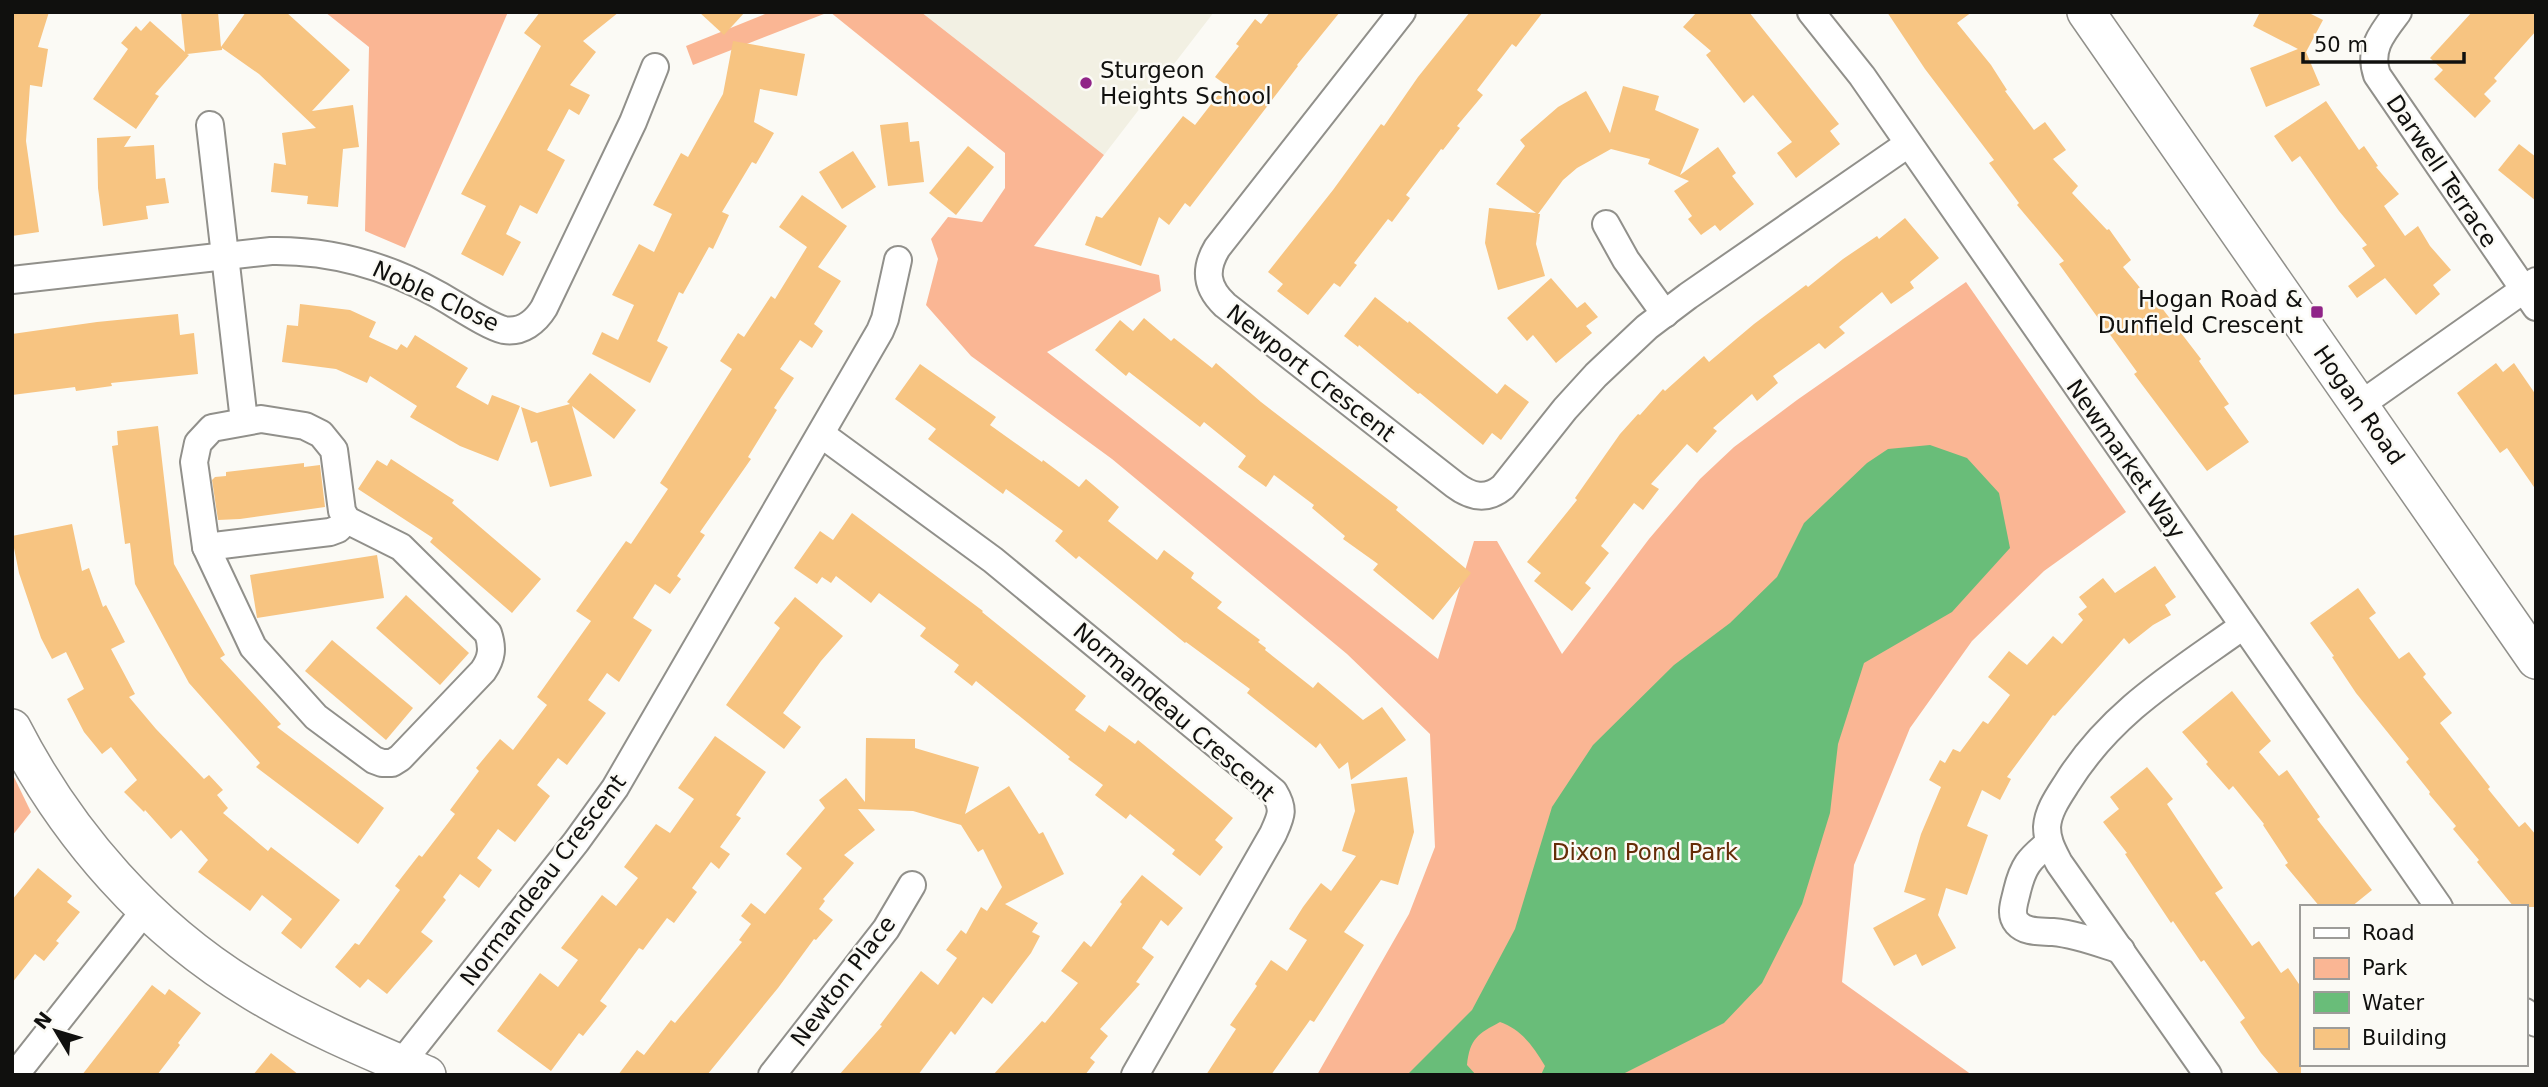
<svg xmlns="http://www.w3.org/2000/svg" width="2548" height="1087" font-family="'DejaVu Sans',sans-serif">
<style>
.built{fill:#f2f0e3}
.green{fill:#fab694}
.water{fill:#69bd79}
.building{fill:#f7c481}
.lines{fill:none;stroke-linecap:round;stroke-linejoin:round}
.street-casing{stroke:#91908b;stroke-width:30}
.secondary-casing{stroke:#91908b;stroke-width:40}
.street{stroke:#fff;stroke-width:26}
.secondary{stroke:#fff;stroke-width:37}
.poi-dot{fill:#902487;stroke:#fbfaf5;stroke-width:2.5}
.labels{text-anchor:middle;stroke-width:5;stroke-linejoin:round;paint-order:stroke}
.poi-label{font-size:23px;fill:#10100e;stroke:#fbfaf5;text-anchor:start}
.street-label{font-size:23px;fill:#10100e;stroke:#fbfaf5}
.park-label{font-size:23px;fill:#652c07;stroke:#fbfaf5}
</style>
<rect width="100%" height="100%" fill="#fbfaf5"/>
<path class="built" d="M921 12H1214L1104 155Z"/>
<g class="green">
<path d="M325 12H508L405 248 365 231 369 47Z"/>
<path d="M770 12H829L693 65 686 46Z"/>
<path d="M830 12H921L1104 155 1034 246 1159 275 1161 291 1047 352 1438 659 1474 541H1497L1562 654 1649 539 1700 479 1734 447 1797 400 1966 282 2126 512 2044 571 1972 641 1910 728 1854 865 1842 982 1972 1075H1317L1409 914 1435 847 1430 734 1347 654 1112 459 971 356 926 305 938 259 931 239 948 217 982 222 1005 188V153Z"/>
<path d="M12 773 31 812 12 836Z"/>
</g>
<path class="water" d="M1930 445 1967 458 1999 493 2010 548 1952 612 1864 663 1838 744 1830 813 1802 904 1762 983 1724 1023 1621 1075H1541L1545 1066C1533 1046 1522 1030 1500 1022 1478 1034 1470 1038 1467 1065L1476 1075H1407L1472 1010 1515 929 1552 807 1593 745 1674 665 1730 623 1777 577 1804 523 1867 463 1888 449Z"/>
<g class="building">
<path d="M12 12H49L38 47 48 49 42 87 30 85 26 141 39 232 12 236Z"/>
<path d="M181 12H218L221 47 246 12H286L350 70 312 111 353 105 359 147 343 149 338 207 307 204 308 196 271 192 274 163 286 165 282 133 316 128 259 74 222 48V50L187 54 189 55 155 94 159 96 136 129 93 99 128 49 121 43 136 26 141 31 150 21 185 52Z"/>
<path d="M540 12H619L583 41 596 52 570 85 590 95 579 115 569 109 547 150 565 160 537 214 520 205 506 234 521 242 503 276 461 254 486 206 461 194 541 46 524 33Z"/>
<path d="M699 12H745L724 35Z"/>
<path d="M1270 12H1340L1297 65 1298 66 1190 207 1185 203 1169 225 1159 217 1141 266 1085 245 1096 216 1102 218 1183 116 1195 125 1226 85 1215 77 1239 46 1236 44 1255 19 1261 24Z"/>
<path d="M1470 12H1543L1516 47 1512 44 1477 90 1483 95 1457 126 1460 128 1443 150 1441 149 1406 195 1410 198 1392 222 1388 219 1354 263 1357 265 1340 287 1334 283 1308 315 1277 291 1283 284 1268 272 1333 190 1381 124 1384 126 1418 77Z"/>
<path d="M1697 12H1749L1839 124 1830 131 1840 144 1796 178 1777 153 1792 142 1753 95 1744 103 1706 55 1711 51 1683 27Z"/>
<path d="M1887 12H1972L1957 23 1991 65 2007 90 2005 91 2034 130 2045 122 2066 150 2053 159 2078 186 2072 193 2107 230 2109 229 2131 260 2123 267 2151 301 2155 299 2201 359 2199 361 2229 404 2224 407 2249 442 2207 471 2134 374 2137 372 2059 264 2064 261 2017 205 2019 203 1989 163 1994 160 1925 69Z"/>
<path d="M2260 12H2307L2323 20 2306 52 2320 85 2266 107 2250 68 2298 49 2253 26Z"/>
<path d="M2472 12H2536V31L2494 78 2497 81 2484 94 2491 101 2475 118 2434 79 2443 70 2430 58Z"/>
<path d="M733 41 805 54 797 96 760 89 754 122 774 133 756 164 752 162 722 212 729 215 713 249 709 247 683 294 679 292 657 341 668 347 650 383 592 354 602 332 618 340 634 305 612 295 639 244 654 252 672 214 653 205 681 153 688 157 723 94Z"/>
<path d="M1623 86 1659 96 1655 110 1699 129 1680 175 1718 147 1736 173 1732 176 1754 204 1720 231 1715 225 1701 235 1688 219 1692 216 1674 191 1689 181 1648 164 1650 159 1611 149 1577 168 1563 180 1538 214H1540L1536 244 1545 276 1498 290 1485 243 1489 208 1536 213 1496 184 1525 146 1520 140 1558 107 1586 91 1610 133Z"/>
<path d="M2326 101 2359 150 2364 146 2378 166 2376 167 2399 194 2384 206 2405 236 2418 226 2430 246 2451 270 2433 285 2440 294 2416 315 2385 278 2357 298 2348 286 2375 266 2362 248 2367 245 2339 211 2300 156 2292 162 2274 136Z"/>
<path d="M908 122 910 142 919 141 924 182 888 186 880 125Z"/>
<path d="M131 136 124 147 154 145 156 179 165 178 169 203 146 206 148 219 103 226 98 188 97 138Z"/>
<path d="M2519 144 2536 157V201L2498 170Z"/>
<path d="M968 146 994 167 956 215 929 193Z"/>
<path d="M853 151 876 187 842 209 819 172Z"/>
<path d="M802 195 847 226 818 267 841 281 814 324 823 331 812 348 800 340 780 369 794 378 774 408 777 410 748 457 751 459 700 532 705 535 677 576 681 579 670 594 655 584 633 618 652 630 619 682 607 673 588 700 606 713 567 765 558 758 537 785 550 796 515 842 498 829 477 858 492 870 479 888 460 874 443 897 446 900 421 932 433 941 387 994 368 979 360 988 335 967 355 943 359 945 400 890 395 886 419 855 422 857 455 814 450 810 479 771 476 768 500 739 513 750 547 705 537 697 591 621 576 611 626 541 631 544 668 489 660 483 732 369 720 361 738 333 744 337 771 296 775 299 807 247 779 227Z"/>
<path d="M1905 218 1939 258 1910 282 1914 288 1891 304 1882 292 1839 327 1845 333 1825 349 1819 343 1773 376 1778 383 1757 401 1752 394 1713 428 1717 431 1697 453 1687 444 1651 484 1659 489 1643 510 1634 503 1601 546 1609 553 1585 583 1591 588 1572 611 1534 581 1541 573 1527 562 1577 500 1575 498 1620 434 1638 414 1640 415 1663 389 1665 391 1704 356 1709 362 1754 324 1806 285 1808 287 1843 259 1877 236 1879 239Z"/>
<path d="M1551 278 1577 308 1585 302 1598 317 1586 326 1592 333 1556 363 1533 335 1527 341 1507 318Z"/>
<path d="M1375 297 1408 323 1409 321 1497 394 1505 384 1529 402 1501 440 1492 433 1483 445 1420 393 1418 394 1359 345 1358 347 1344 336Z"/>
<path d="M300 304 350 310 376 322 369 337 397 350 401 344 407 348 415 335 468 368 456 387 488 405 492 395 520 406 498 461 460 446 410 417 417 406 370 376 367 383 336 369 282 362 287 325 298 326Z"/>
<path d="M178 314 180 335 194 333 198 374 111 383 112 386 76 391 75 387 12 395V334L97 322Z"/>
<path d="M1144 318 1171 341 1174 338 1212 368 1216 363 1261 402 1398 507 1396 510 1471 573 1433 620 1373 570 1378 564 1343 539 1345 536 1312 508 1314 505 1274 475 1266 487 1238 467 1246 456 1204 422 1200 427 1129 372 1126 376 1095 350 1120 320 1133 331Z"/>
<path d="M2496 363 2503 372 2514 363 2536 395V490L2507 448 2500 453 2457 393Z"/>
<path d="M920 364 996 417 990 425 1042 462 1043 460 1079 487 1086 479 1119 507 1108 521 1157 560 1164 550 1194 573 1191 578 1222 602 1217 608 1260 640 1258 642 1266 648 1265 650 1313 688 1318 682 1363 720 1382 707 1406 740 1351 780 1348 762 1339 769 1320 743 1316 748 1247 693 1250 689 1186 642 1185 643 1079 556 1076 559 1055 541 1063 531 1006 489 1003 494 928 439 936 429 895 399Z"/>
<path d="M590 373 636 410 614 439 572 406 592 476 550 487 537 441 531 443 521 407 537 413 570 404 567 402Z"/>
<path d="M158 426 174 564 225 655 220 658 281 724 277 727 384 808 358 844 256 767 260 763 189 683 135 584 130 543 125 544 112 446 118 445 117 431Z"/>
<path d="M391 459 454 500 452 503 541 579 512 613 430 542 433 538 358 489 377 460 387 466Z"/>
<path d="M304 463V467L320 465 325 507 240 519 218 520 212 480 215 477 226 476V472Z"/>
<path d="M852 513 983 611 982 612 1086 696 1075 710 1105 732 1109 725 1135 744 1138 740 1233 818 1215 840 1223 847 1200 876 1172 854 1175 850 1130 814 1126 819 1095 795 1103 785 1068 759 1070 757 976 681 972 686 954 672 959 665 920 636 926 628 879 593 871 603 836 576 831 583 822 577 817 584 794 568 820 531 833 540Z"/>
<path d="M72 524 82 571 89 568 103 607 106 605 125 642 111 649 135 694 129 697 156 729 204 779 209 775 223 790 217 795 228 808 223 813 268 851 271 847 340 900 301 949 281 933 292 919 262 895 250 911 198 872 208 860 181 830 171 839 145 810 144 812 124 792 137 780 111 747 102 754 84 732 67 699 84 689 66 652 52 659 41 638 19 573 12 538V536Z"/>
<path d="M377 555 384 598 257 618 250 575Z"/>
<path d="M2155 566 2176 597 2165 605 2171 615 2153 625 2129 644 2124 638 2055 716 2053 715 2007 777 2011 779 2000 800 1982 790 1967 826 1988 835 1967 895 1946 888 1938 915 1956 948 1922 966 1916 954 1894 966 1873 928 1926 899 1904 892 1921 834 1941 787 1929 780 1940 760 1945 763 1953 749 1960 752 1983 721 1988 724 2010 695 1988 677 2009 651 2027 665 2053 636 2062 644 2083 620 2078 614 2087 607 2079 597 2103 578 2115 593Z"/>
<path d="M2358 588 2376 613 2369 618 2399 659 2409 652 2426 674 2423 677 2452 713 2440 723 2490 787 2488 789 2519 827 2525 822 2536 835V907H2514L2477 862 2479 860 2453 829 2456 826 2429 794 2430 792 2406 762 2409 759 2356 693 2332 657 2334 656 2310 623Z"/>
<path d="M406 595 469 653 440 685 376 628Z"/>
<path d="M795 597 843 636 821 661 783 713 801 727 784 749 726 705 780 628 774 623Z"/>
<path d="M332 640 413 708 386 740 305 671Z"/>
<path d="M2232 691 2271 741 2259 752 2279 776 2287 770 2320 817 2317 819 2372 890 2351 907H2320L2285 865 2288 863 2263 825 2264 824 2233 786 2229 790 2206 764 2208 762 2182 732Z"/>
<path d="M715 736 766 772 736 815 741 818 720 847 730 854 719 869 711 862 692 888 697 892 674 923 667 918 643 950 639 948 600 1001 607 1006 583 1036 579 1033 551 1071 497 1031 540 973 558 987 578 960 561 948 602 895 616 906 638 878 624 867 656 824 670 833 694 799 678 788Z"/>
<path d="M866 738 915 739V748L979 767 965 814 1009 786 1039 834 1043 832 1064 874 1005 904 1038 923 1032 932 1040 936 1031 953 992 1004 983 997 955 1035 951 1031 918 1075H839L882 1026 880 1025 921 971 938 985 957 958 946 950 961 930 966 934 981 907 987 911 1002 887 983 849 978 852 961 825 913 811 858 809 875 830 844 855 854 863 823 899 825 901 819 909 833 920 816 940 814 939 778 988 707 1075H618L637 1050 644 1055 671 1020 675 1023 742 942 739 940 751 924 741 916 751 903 765 914 802 868 786 854 825 808 819 800 846 778 865 802Z"/>
<path d="M2147 767 2173 799 2167 804 2223 888 2215 893 2252 946 2259 941 2281 973 2288 968 2301 987V1075H2280L2261 1053 2240 1022 2245 1018 2204 960 2201 962 2173 921 2171 923 2125 854 2127 853 2103 822 2119 809 2110 797Z"/>
<path d="M1407 777 1414 832 1398 885 1381 880 1344 932 1364 945 1314 1022 1310 1020 1271 1075H1206L1236 1029 1230 1025 1257 986 1255 984 1271 960 1287 971 1307 940 1289 929 1303 907 1321 883 1331 891 1356 856 1342 851 1355 811 1351 784Z"/>
<path d="M38 868 72 896 67 902 80 912 56 941 59 943 44 961 35 954 12 983V900Z"/>
<path d="M1142 875 1183 908 1168 926 1161 920 1142 948 1154 957 1136 982 1140 984 1100 1029 1108 1036 1090 1058 1095 1062 1085 1075H993L1042 1021 1045 1023 1078 983 1061 971 1084 941 1091 947 1122 904 1120 902Z"/>
<path d="M152 985 165 995 169 989 201 1013 178 1043 180 1045 157 1075H82Z"/>
<path d="M271 1053 299 1075H253Z"/>
</g>
<g class="lines">
<g class="street-casing">
<g id="street">
<path d="M1402 12 1217 248C1204 270 1206 287 1225 305L1455 485C1471 497 1486 501 1503 487L1565 409 1596 375 1647 327 1688 296 1908 144"/>
<path d="M1811 12 1862 76 2439 907"/>
<path d="M2398 12C2382 33 2368 49 2377 75L2536 307"/>
<path d="M210 125 244 421"/>
<path d="M1606 224 1626 260 1665 314"/>
<path d="M12 280 271 251C331 250 385 265 437 294 454 303 487 326 504 330 522 333 536 321 544 308L633 122 655 67"/>
<path d="M2360 405 2536 281"/>
<path d="M261 419 305 426 321 434 334 450 342 511 347 520 401 547 488 633C493 648 492 658 483 671L400 758 392 763H382L374 760 316 717 253 647 206 547 194 462 198 443 212 428Z"/>
<path d="M821 434 993 560 1274 792C1285 810 1281 816 1273 834L1135 1075"/>
<path d="M206 547 330 532 338 529 347 520"/>
<path d="M2049 843C2029 859 2023 866 2017 891 2015 901 2009 914 2017 923 2026 933 2040 931 2053 932 2076 934 2099 943 2121 950"/>
<path d="M2525 1012 2536 1023"/>
<path d="M15 1075 146 909"/>
<path d="M392 1075 576 842 615 788 880 331 885 319 898 260"/>
<path d="M772 1075 886 929 912 885"/>
<path d="M2208 1075 2059 863C2053 851 2047 841 2047 827 2048 811 2058 797 2067 783 2111 712 2176 674 2243 626"/>
</g>
</g>
<g class="secondary-casing">
<g id="secondary">
<path d="M2086 12 2536 660"/>
<path d="M12 728C67 835 150 930 254 992 308 1025 368 1050 427 1075"/>
</g>
</g>
<use href="#street" class="street"/>
<use href="#secondary" class="secondary"/>
</g>
<g class="poi-dot">
<circle cx="1086" cy="83" r="7"/>
<rect x="2310" y="305" width="14" height="14" rx="3.5"/>
</g>
<g class="labels">
<g class="poi-label">
<text x="1100" y="78">Sturgeon<tspan x="1100" dy="26">Heights School</tspan></text>
<text x="2303" y="307" text-anchor="end">Hogan Road &amp;<tspan x="2303" dy="26">Dunfield Crescent</tspan></text>
</g>
<g class="street-label">
<text transform="translate(2442 171) rotate(56)" y="8">Darwell Terrace</text>
<text transform="translate(436 296) rotate(25)" y="8">Noble Close</text>
<text transform="translate(1311 373) rotate(38)" y="8">Newport Crescent</text>
<text transform="translate(2359 405) rotate(55)" y="8">Hogan Road</text>
<text transform="translate(2126 459) rotate(55)" y="8">Newmarket Way</text>
<text transform="translate(1174 712) rotate(41)" y="8">Normandeau Crescent</text>
<text transform="translate(543 880) rotate(-53)" y="8">Normandeau Crescent</text>
<text transform="translate(843 981) rotate(-53)" y="8">Newton Place</text>
</g>
<g class="park-label">
<text x="1645" y="860">Dixon Pond Park</text>
</g>
</g>
<rect width="2548" height="1087" fill="none" stroke="#10100e" stroke-width="28"/>
<rect x="2300" y="905" width="228" height="161" fill="#fbfaf5" stroke="#9d9c99" stroke-width="2"/>
<rect x="2314" y="928" width="35" height="10" fill="#ffffff" stroke="#9d9c99" stroke-width="2"/>
<text x="2362" y="940" font-size="21" fill="#10100e">Road</text>
<rect x="2314" y="958" width="35" height="21" fill="#fab694" stroke="#9d9c99" stroke-width="2"/>
<text x="2362" y="975" font-size="21" fill="#10100e">Park</text>
<rect x="2314" y="992" width="35" height="21" fill="#69bd79" stroke="#9d9c99" stroke-width="2"/>
<text x="2362" y="1010" font-size="21" fill="#10100e">Water</text>
<rect x="2314" y="1028" width="35" height="21" fill="#f7c481" stroke="#9d9c99" stroke-width="2"/>
<text x="2362" y="1045" font-size="21" fill="#10100e">Building</text>
<g transform="translate(56 1031) rotate(308)" stroke="#fbfaf5" stroke-width="5" paint-order="stroke">
<path d="M0-5L12 26L0 18L-12 26Z" fill="#10100e"/>
<text y="-10" font-size="19" font-weight="bold" text-anchor="middle" fill="#10100e">N</text>
</g>
<path d="M2303 52v10h161v-10" fill="none" stroke="#10100e" stroke-width="3.5"/>
<text x="2314" y="52" font-size="21" fill="#10100e" stroke="#fbfaf5" stroke-width="5" paint-order="stroke">50 m</text>
</svg>
